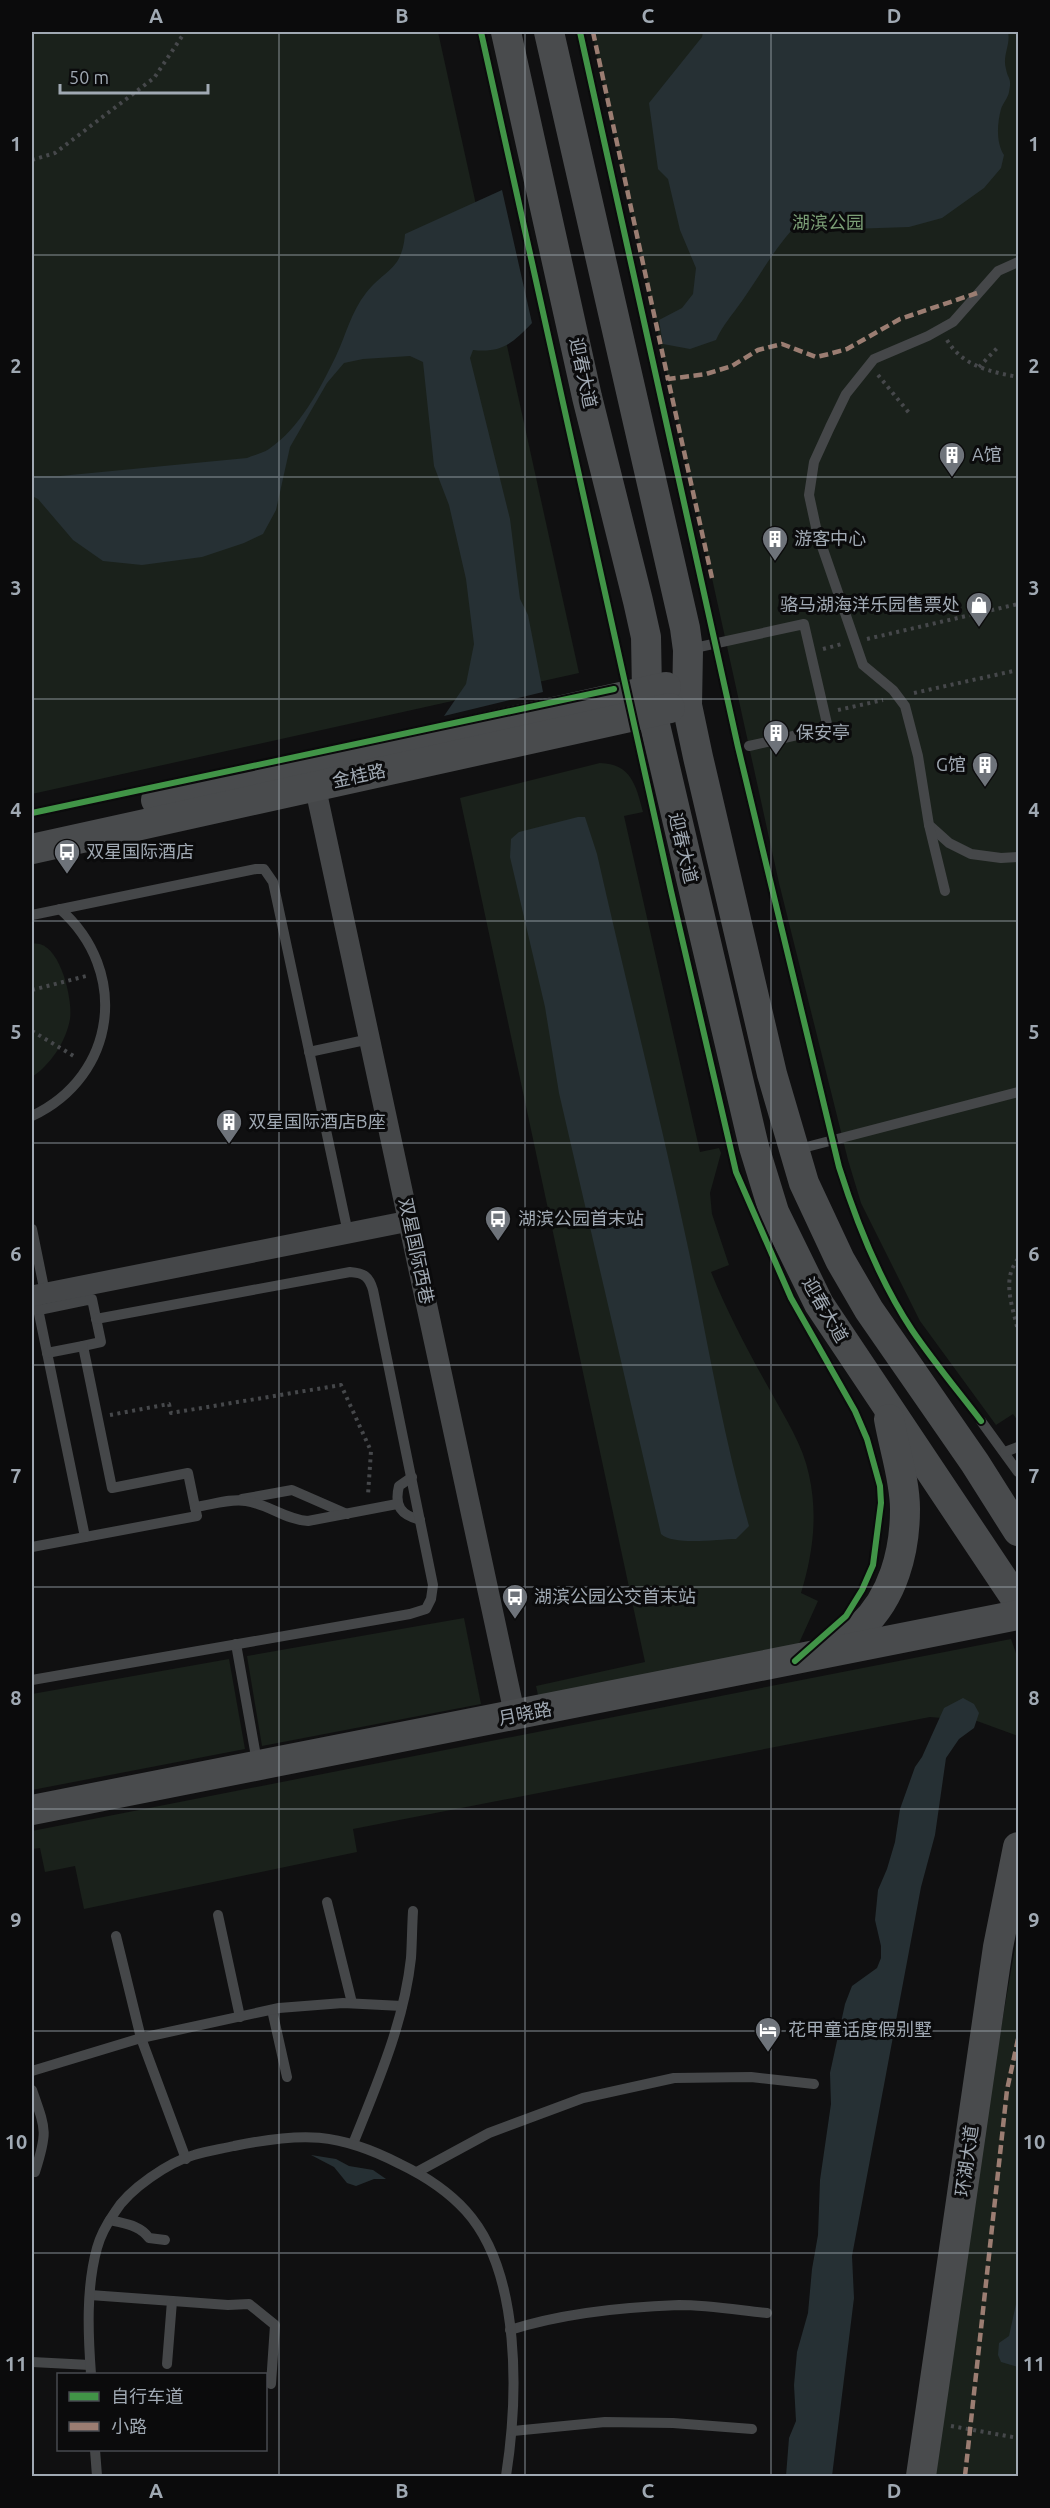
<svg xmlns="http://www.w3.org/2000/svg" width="1050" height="2508" font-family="Ubuntu,'Noto Sans SC',sans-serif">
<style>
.green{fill:#1a211b}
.water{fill:#263034}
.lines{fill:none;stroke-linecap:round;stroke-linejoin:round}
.path{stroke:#46484b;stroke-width:4;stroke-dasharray:3 4.5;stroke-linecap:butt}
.lane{stroke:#454749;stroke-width:10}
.street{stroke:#454749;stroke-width:21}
.secondary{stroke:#494b4d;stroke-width:30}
.quiet{stroke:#9b7d72;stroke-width:4.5;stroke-dasharray:9 4.5;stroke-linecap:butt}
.cycleway-casing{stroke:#0b0b0c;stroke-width:10}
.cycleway{stroke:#419447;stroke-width:6}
.grid{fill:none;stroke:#a0a9b3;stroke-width:1.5;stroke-opacity:0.55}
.labels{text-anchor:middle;stroke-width:6;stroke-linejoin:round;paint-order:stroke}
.park-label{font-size:18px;fill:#7b9f76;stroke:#0b0b0c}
.street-label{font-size:18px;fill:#a0a9b3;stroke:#0b0b0c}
.poi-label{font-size:18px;fill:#a0a9b3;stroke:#0b0b0c;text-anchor:start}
.neatline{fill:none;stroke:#a0a9b3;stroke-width:2}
.grid-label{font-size:20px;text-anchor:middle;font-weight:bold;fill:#a0a9b3}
</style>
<rect width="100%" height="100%" fill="#101011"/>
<g class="green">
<path d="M32 32H438L579 673 32 794Z"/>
<path d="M592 32H1018V1421L1013 1414 996 1425 920 1321 861 1203 848 1160 779 883Z"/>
<path d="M600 763C631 764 636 785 643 812L624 816 700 1152 719 1148 721 1153 710 1193 712 1214 729 1265 711 1272C728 1314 749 1353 771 1392 785 1418 803 1445 809 1475 818 1515 813 1554 801 1593L818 1601 795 1652 538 1695 536 1686 645 1662 460 798Z"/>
<path d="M32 944C59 938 73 999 70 1019 66 1042 50 1065 32 1077Z"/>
<path d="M464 1618 481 1704 262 1746 247 1656Z"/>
<path d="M1011 1639 1018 1659V1736L977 1721 930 1717 353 1829 357 1852 84 1909 75 1866 45 1872 40 1848 32 1849V1831Z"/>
<path d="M229 1659 245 1749 32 1790V1694Z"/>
<path d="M1018 1931V2476H931L980 2148Z"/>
</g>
<g class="water">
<path d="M703 32H837L844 34 867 32H1008C1011 44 1002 56 1006 69 1008 80 1012 77 1009 92 1008 98 1003 103 1001 109 997 124 996 143 1004 155L1001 168 984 188 942 218 909 227 791 231C772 253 758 278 742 301 732 315 723 325 716 340L690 349 663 344 659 320 682 308 693 294 696 268 680 230 668 179 658 169 649 103 702 37Z"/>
<path d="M502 190 532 323C513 343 502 353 473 350L470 358 510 519 520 599 528 615 543 692 444 716 466 684 474 644 466 579 449 505 434 466 423 362 410 356 363 359 344 363 327 383 290 447 276 510 263 534 244 543 202 557 142 565 103 561 73 540 38 499 32 496V476H60L247 458C254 455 263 453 269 449 300 428 320 389 336 356 346 335 351 312 366 293 385 269 402 271 405 234Z"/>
<path d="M578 817H585L597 854C627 987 661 1119 689 1252 708 1343 723 1436 749 1526L736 1539C718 1539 674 1546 661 1534L559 1093 545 1007 510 857 511 839 519 832Z"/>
<path d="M963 1698 974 1704 979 1713 974 1728 959 1739 946 1758 935 1835 921 1887 852 2256 854 2298 832 2476H786L789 2438 796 2421 794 2385 797 2352 808 2313 812 2269 818 2235 820 2180 831 2104 830 2073 845 2004 852 1986 877 1968 881 1958V1946L875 1920 878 1890 887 1869 895 1842 900 1809 915 1767 922 1757 944 1708Z"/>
<path d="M311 2155 336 2159 349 2166 373 2170 386 2179H374L356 2186 347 2183 334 2167Z"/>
<path d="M1018 2295V2367L1001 2362 998 2355 999 2343 1009 2336Z"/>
</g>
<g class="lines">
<g class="path">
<path d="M32 160 55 153 154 78 185 32"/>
<path d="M947 340C962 366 991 372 1018 377"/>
<path d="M979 367 999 346"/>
<path d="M878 375 910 414"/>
<path d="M867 639 1018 604"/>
<path d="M823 649 842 644"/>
<path d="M914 693 1018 670"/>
<path d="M838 710 883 700"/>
<path d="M32 990 86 976"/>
<path d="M32 1031 77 1058"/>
<path d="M1018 1259C1001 1280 1013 1307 1018 1331"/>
<path d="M110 1415 169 1404 171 1413 341 1385 371 1451 368 1495"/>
<path d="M951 2426 1018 2438"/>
</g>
<g class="lane">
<path d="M1018 262 998 271 953 322 928 336 874 359 846 394 830 427 814 462 809 495 817 532 863 665 893 690 905 706 918 756 929 825 949 843 971 854 1001 858 1018 857"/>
<path d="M690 649 804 624 828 728 749 746"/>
<path d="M929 825 945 891"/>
<path d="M32 915 256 869H264L273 882 348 1233"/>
<path d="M309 1052 370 1039"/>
<path d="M32 1116C117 1076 130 971 60 909"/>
<path d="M795 1150 1018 1092"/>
<path d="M32 1229 45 1293"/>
<path d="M37 1304 85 1537"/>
<path d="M39 1310 92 1299 101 1342 83 1346 112 1488 188 1473 195 1507"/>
<path d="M47 1353 83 1346"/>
<path d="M981 1421 1018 1472"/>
<path d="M1005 1452 1018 1447"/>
<path d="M412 1477 399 1486C394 1506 401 1515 420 1520"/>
<path d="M242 1499 292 1490 347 1514"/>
<path d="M32 1547 197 1516 195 1507C211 1505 230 1498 246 1501 268 1504 286 1520 308 1521L397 1504"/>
<path d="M236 1644 257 1762"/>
<path d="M32 1680 410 1614 426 1609 431 1599 433 1585 373 1290C369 1276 364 1273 350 1272L96 1319"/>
<path d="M327 1902 352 2003"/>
<path d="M218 1915 240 2017"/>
<path d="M116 1936 141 2038 186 2159"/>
<path d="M272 2010 287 2077"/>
<path d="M32 2071 141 2038 279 2008 343 2003 402 2006"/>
<path d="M32 2090C46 2130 48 2131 35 2172"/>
<path d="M353 2144C377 2084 404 2023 411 1958 412 1943 412 1927 413 1911"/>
<path d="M417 2172 489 2133 583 2098 674 2078 751 2077 814 2084"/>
<path d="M110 2220C125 2224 140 2225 149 2238L165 2240"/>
<path d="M90 2295 228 2305 249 2304 275 2325 271 2384"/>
<path d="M510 2330C563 2313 623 2307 679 2305 708 2305 738 2310 767 2313"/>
<path d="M32 2362 90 2365"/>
<path d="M167 2364 172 2301"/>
<path d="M91 2374C88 2334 86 2288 97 2248 100 2237 108 2222 115 2212 129 2189 169 2162 194 2155 207 2151 221 2149 234 2146 302 2132 338 2132 400 2164 425 2176 447 2190 466 2211 522 2273 518 2399 506 2476"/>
<path d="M513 2431 605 2422 673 2423 752 2429"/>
<path d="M95 2450 97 2476"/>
</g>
<g class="street">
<path d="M315 786 515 1716"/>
<path d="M32 1296 409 1221"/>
</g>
<g class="secondary">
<path d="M506 32 587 397 638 601 646 637 647 691 652 712 754 1147 774 1212 819 1304 1018 1602"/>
<path d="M549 32 685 628 688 650 687 705 698 757 772 1074 804 1183 840 1260 869 1310 975 1463 1018 1531"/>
<path d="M156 800 666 687"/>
<path d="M32 849 670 708"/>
<path d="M830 1647C840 1641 853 1635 861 1627 893 1597 905 1552 905 1509 905 1480 894 1448 889 1419"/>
<path d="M32 1810 1018 1615"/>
<path d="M921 2476 998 1947 1018 1847"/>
</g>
<g class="quiet">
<path d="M593 32 668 379"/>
<path d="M712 578 668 379 706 374 732 366 758 350 782 344 816 357 829 354 847 349 900 319 977 293"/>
<path d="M965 2476 1007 2090 1018 2039"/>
</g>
<g class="cycleway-casing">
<g id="cycleway">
<path d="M481 32 671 891 736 1172 791 1298 855 1411 867 1439 880 1486 881 1503 873 1565 862 1590 846 1616 795 1661"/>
<path d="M580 32 738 747 839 1167C857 1224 879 1280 912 1330 933 1361 958 1391 981 1421"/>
<path d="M32 813 614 689"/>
</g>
</g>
<use href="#cycleway" class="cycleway"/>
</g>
<path class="grid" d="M279 32V2476M525 32V2476M771 32V2476M32 255H1018M32 477H1018M32 699H1018M32 921H1018M32 1143H1018M32 1365H1018M32 1587H1018M32 1809H1018M32 2031H1018M32 2253H1018"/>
<defs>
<g id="building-pin" transform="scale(1.35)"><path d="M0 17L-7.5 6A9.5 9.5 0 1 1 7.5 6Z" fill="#6e737a" stroke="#0b0b0c"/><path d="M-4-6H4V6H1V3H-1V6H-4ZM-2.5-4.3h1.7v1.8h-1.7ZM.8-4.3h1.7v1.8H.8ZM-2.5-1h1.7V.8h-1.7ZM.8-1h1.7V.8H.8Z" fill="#fff"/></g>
<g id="shop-pin" transform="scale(1.35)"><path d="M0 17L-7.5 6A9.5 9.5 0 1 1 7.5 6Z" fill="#6e737a" stroke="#0b0b0c"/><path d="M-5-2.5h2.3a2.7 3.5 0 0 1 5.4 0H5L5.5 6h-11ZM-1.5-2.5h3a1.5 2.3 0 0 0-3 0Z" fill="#fff"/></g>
<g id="bus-pin" transform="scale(1.35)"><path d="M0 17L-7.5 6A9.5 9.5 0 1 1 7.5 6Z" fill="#6e737a" stroke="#0b0b0c"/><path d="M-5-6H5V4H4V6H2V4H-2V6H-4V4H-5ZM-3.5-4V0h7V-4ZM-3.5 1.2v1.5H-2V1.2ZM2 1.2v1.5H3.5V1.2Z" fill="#fff"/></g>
<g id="hotel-pin" transform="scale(1.35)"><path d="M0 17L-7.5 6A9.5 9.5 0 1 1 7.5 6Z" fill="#6e737a" stroke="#0b0b0c"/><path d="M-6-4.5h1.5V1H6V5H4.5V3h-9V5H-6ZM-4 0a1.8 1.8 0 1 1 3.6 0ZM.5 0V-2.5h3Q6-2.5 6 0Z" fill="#fff"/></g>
</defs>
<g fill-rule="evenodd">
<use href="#building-pin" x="952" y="455"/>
<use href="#building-pin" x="775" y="539"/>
<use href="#shop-pin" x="979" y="605"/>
<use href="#building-pin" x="776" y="733"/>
<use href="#building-pin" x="985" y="765"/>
<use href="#bus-pin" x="67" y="852"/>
<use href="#building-pin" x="229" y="1122"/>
<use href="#bus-pin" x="498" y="1219"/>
<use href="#bus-pin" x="515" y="1597"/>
<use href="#hotel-pin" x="768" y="2030"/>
</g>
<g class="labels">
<g class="park-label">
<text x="828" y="229">湖滨公园</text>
</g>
<g class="street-label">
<text transform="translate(583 373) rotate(78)" y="6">迎春大道</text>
<text transform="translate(359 776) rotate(-12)" y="6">金桂路</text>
<text transform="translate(683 848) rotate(77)" y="6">迎春大道</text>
<text transform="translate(416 1251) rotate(78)" y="6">双星国际西巷</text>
<text transform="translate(825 1310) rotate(60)" y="6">迎春大道</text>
<text transform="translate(525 1714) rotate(-11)" y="6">月晓路</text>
<text transform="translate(967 2161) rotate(-82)" y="6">环湖大道</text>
</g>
<g class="poi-label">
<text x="972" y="461">A馆</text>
<text x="794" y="545">游客中心</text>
<text x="960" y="611" text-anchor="end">骆马湖海洋乐园售票处</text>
<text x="796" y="739">保安亭</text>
<text x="966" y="771" text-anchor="end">G馆</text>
<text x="86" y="858">双星国际酒店</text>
<text x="248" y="1128">双星国际酒店B座</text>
<text x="518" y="1225">湖滨公园首末站</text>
<text x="534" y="1603">湖滨公园公交首末站</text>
<text x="788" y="2036">花甲童话度假别墅</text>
</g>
</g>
<rect width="1050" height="2508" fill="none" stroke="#0b0b0c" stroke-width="66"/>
<rect x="57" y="2373" width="210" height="78" fill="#0b0b0c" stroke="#474a4f" stroke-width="1.5"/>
<rect x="69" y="2392" width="30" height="9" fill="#419447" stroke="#474a4f" stroke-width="1.5"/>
<text x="111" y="2403" font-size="18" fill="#a0a9b3">自行车道</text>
<rect x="69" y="2422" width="30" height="9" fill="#9b7d72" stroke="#474a4f" stroke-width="1.5"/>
<text x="111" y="2433" font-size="18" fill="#a0a9b3">小路</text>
<path d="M60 84v9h148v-9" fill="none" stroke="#a0a9b3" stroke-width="3"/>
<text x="69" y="84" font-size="18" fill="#a0a9b3" stroke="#0b0b0c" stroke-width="4.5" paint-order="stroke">50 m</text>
<rect x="33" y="33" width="984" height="2442" class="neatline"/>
<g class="grid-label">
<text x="156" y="23">A</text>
<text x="402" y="23">B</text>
<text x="648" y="23">C</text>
<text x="894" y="23">D</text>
<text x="16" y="151">1</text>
<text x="1034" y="151">1</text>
<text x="16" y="373">2</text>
<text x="1034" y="373">2</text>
<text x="16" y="595">3</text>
<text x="1034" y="595">3</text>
<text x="16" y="817">4</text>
<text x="1034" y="817">4</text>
<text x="16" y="1039">5</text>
<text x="1034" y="1039">5</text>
<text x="16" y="1261">6</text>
<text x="1034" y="1261">6</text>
<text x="16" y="1483">7</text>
<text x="1034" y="1483">7</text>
<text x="16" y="1705">8</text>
<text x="1034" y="1705">8</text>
<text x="16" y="1927">9</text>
<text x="1034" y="1927">9</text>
<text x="16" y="2149">10</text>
<text x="1034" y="2149">10</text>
<text x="16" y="2371">11</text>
<text x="1034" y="2371">11</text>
<text x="156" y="2498">A</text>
<text x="402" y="2498">B</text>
<text x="648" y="2498">C</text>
<text x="894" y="2498">D</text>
</g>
</svg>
